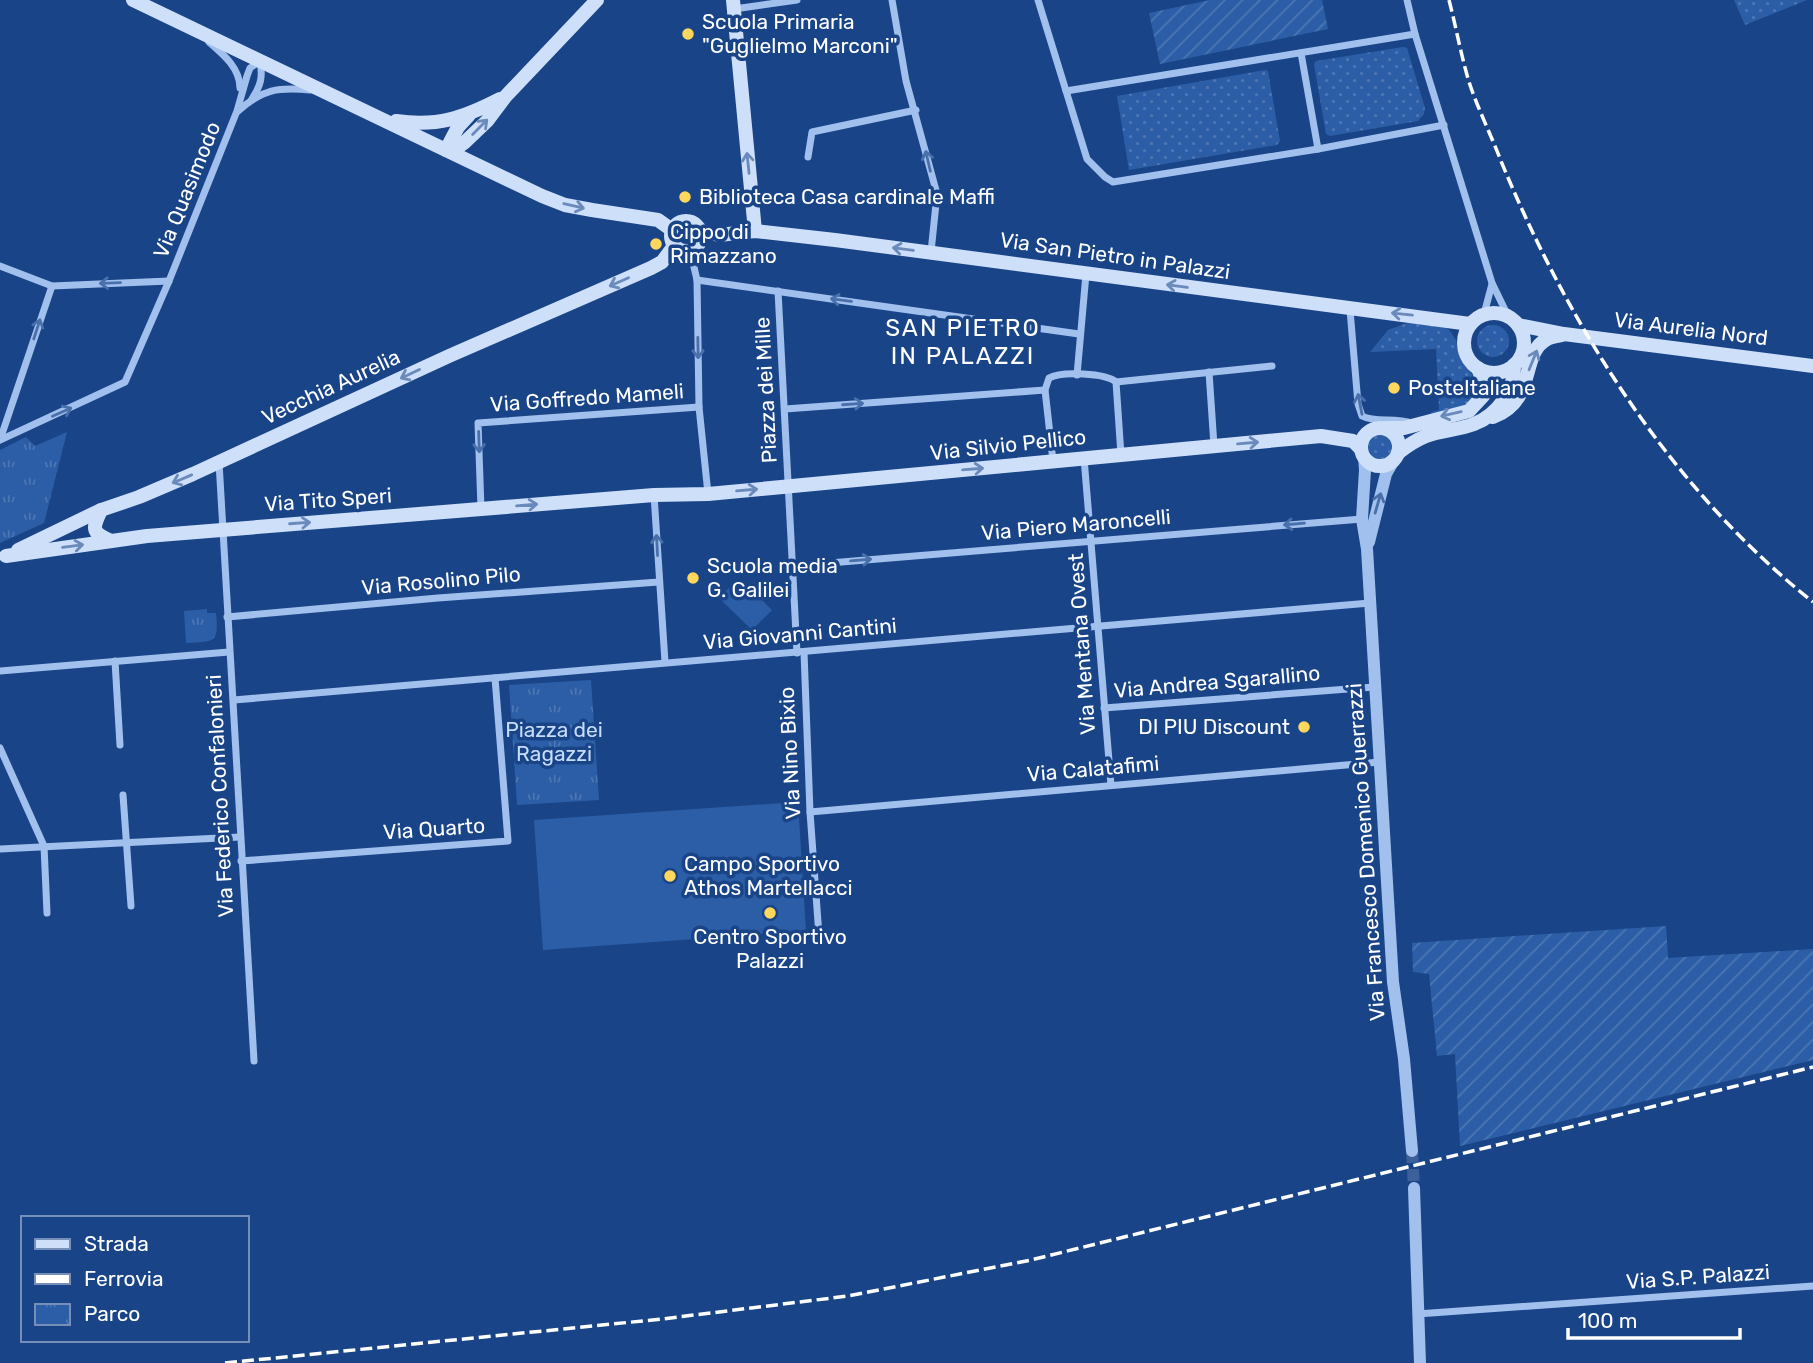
<svg xmlns="http://www.w3.org/2000/svg" width="1813" height="1363" font-family="Rubik,sans-serif">
<style>
.grass{fill:url(#grass-dots)}
.park{fill:url(#park-tufts)}
.garden{fill:url(#garden-furrows)}
.pitch{fill:#2c5ea7}
.lines{fill:none;stroke-linecap:round;stroke-linejoin:round}
.tertiary-tunnel{stroke:#3c619a;stroke-width:12;stroke-dasharray:12 6;stroke-linecap:butt}
.minor{stroke:#a1c0ed;stroke-width:7}
.tertiary{stroke:#a1c0ed;stroke-width:12}
.secondary{stroke:#cedff9;stroke-width:14}
.rail{stroke:#fff;stroke-width:3.5;stroke-dasharray:12 5;stroke-linecap:butt}
.oneway{stroke:#6a8abb}
.oneway2{stroke:#4970ab}
.poi-dot{fill:#ffd75d;stroke:#194588;stroke-width:2.5}
.labels{text-anchor:middle;stroke-width:7;stroke-linejoin:round;paint-order:stroke}
.poi-label{font-size:21px;fill:#fff;stroke:#194588;text-anchor:start}
.street-label{font-size:21px;fill:#fff;stroke:#194588}
.park-label{font-size:21px;fill:#c7dcfa;stroke:#194588}
.quarter-label{font-size:24px;letter-spacing:2px;fill:#fff;stroke:#194588}
</style>
<defs>
<pattern id="grass-dots" width="8" height="8" patternUnits="userSpaceOnUse" patternTransform="scale(1.75)"><rect width="8" height="8" fill="#2c5ea7"/><path d="M2 2h.1M6 6h.1" fill="none" stroke="#4c76b4" stroke-width="1.8" stroke-linecap="round"/></pattern>
<pattern id="park-tufts" width="24" height="20" patternUnits="userSpaceOnUse" patternTransform="scale(1.75)"><rect width="24" height="20" fill="#2c5ea7"/><path d="M3 7l-1-3M5 7V3M7 7l1-3M15 17l-1-3M17 17v-4M19 17l1-3" fill="none" stroke="#4c76b4"/></pattern>
<pattern id="garden-furrows" width="10" height="10" patternUnits="userSpaceOnUse" patternTransform="scale(1.75)"><rect width="10" height="10" fill="#2c5ea7"/><path d="M-1 1l2-2M0 10L10 0M9 11l2-2" fill="none" stroke="#4c76b4"/></pattern>
</defs>
<rect width="100%" height="100%" fill="#194588"/>
<g class="grass">
<path d="M1734 0H1807L1745 25Z"/>
<path d="M1403 47 1407 48 1425 108 1424 114 1418 121 1330 136 1326 134 1314 64 1316 61Z"/>
<path d="M1265 70 1268 71 1280 141 1277 145 1129 170 1117 96Z"/>
<path d="M1412 321 1441 325 1449 330 1456 340 1460 358 1474 377 1478 388 1470 406 1431 415V412L1439 410 1436 349 1370 352 1388 330Z"/>
<circle cx="1493" cy="341" r="16"/>
<circle cx="1381" cy="446" r="13"/>
</g>
<g class="park">
<path d="M67 432 44 523 0 543V450L26 437 35 446Z"/>
<path d="M207 609V613H216C219 645 214 641 186 643L184 611Z"/>
<path d="M591 680 599 800 517 805 509 685Z"/>
</g>
<g class="garden">
<path d="M1210 0H1322L1328 29 1160 64 1149 13Z"/>
<path d="M1666 926 1668 958 1813 949V1060L1460 1146 1455 1054 1437 1056 1429 974 1413 972 1412 943Z"/>
</g>
<g class="pitch">
<path d="M739 578 772 610 752 630 719 598Z"/>
<path d="M798 802 806 931 543 950 534 820Z"/>
</g>
<g class="lines">
<path class="tertiary-tunnel" d="M1412 1151 1414 1188"/>
<g class="minor">
<path d="M892 0 906 81 937 194 931 252"/>
<path d="M1038 0 1087 159 1105 177 1113 182 1318 149 1444 125"/>
<path d="M1407 0 1415 34 1492 283 1508 316"/>
<path d="M734 9 797 0"/>
<path d="M209 42C223 54 240 68 240 88"/>
<path d="M1301 53 1318 149"/>
<path d="M1066 91 1415 34"/>
<path d="M238 111C263 89 278 87 310 90"/>
<path d="M808 157 812 132 916 110"/>
<path d="M690 250 697 280 699 407 708 494"/>
<path d="M0 266 52 286 169 281"/>
<path d="M697 280 1079 334"/>
<path d="M778 291 797 653"/>
<path d="M1350 310 1358 404 1362 416C1375 423 1395 417 1412 423"/>
<path d="M1484 314 1492 284"/>
<path d="M1209 372 1214 446"/>
<path d="M1077 375 1086 274"/>
<path d="M1116 382 1272 366"/>
<path d="M785 409 1045 390"/>
<path d="M0 440 125 382 169 281 237 111 247 76 250 68 260 61C263 77 261 85 252 99"/>
<path d="M0 440 52 286"/>
<path d="M1084 458 1111 785"/>
<path d="M1053 461 1045 390 1049 378C1061 371 1106 373 1116 382L1121 455"/>
<path d="M219 462 254 1061"/>
<path d="M654 495 665 662"/>
<path d="M481 509 478 423 699 407"/>
<path d="M793 566 1362 519"/>
<path d="M227 617 438 598 659 582"/>
<path d="M804 652 810 812 819 936"/>
<path d="M115 661 120 745"/>
<path d="M0 671 229 652"/>
<path d="M234 700 1370 603"/>
<path d="M1104 708 1374 687"/>
<path d="M0 748 44 846 47 913"/>
<path d="M123 795 131 906"/>
<path d="M810 812 1380 762"/>
<path d="M0 849 240 837"/>
<path d="M241 861 508 841 495 678"/>
<path d="M1417 1314 1813 1286"/>
</g>
<g class="tertiary">
<path d="M1364 456 1365 470 1362 519 1367 549 1393 982 1404 1059 1412 1151"/>
<path d="M1369 542 1386 474 1394 460"/>
<path d="M1414 1188 1420 1363"/>
</g>
<g class="secondary">
<path d="M133 0 542 196 565 205 592 210 658 220 672 230"/>
<path d="M733 0 755 231"/>
<path d="M396 121C438 127 463 118 500 99"/>
<path d="M446 150 458 127 469 115"/>
<path d="M451 152 465 142 487 121 505 97 597 0"/>
<circle cx="686" cy="236" r="15"/>
<path d="M699 231 719 235 755 231 835 240 1470 324"/>
<circle cx="1494" cy="343" r="30"/>
<path d="M1518 325 1564 334 1813 366"/>
<path d="M1493 417C1538 400 1519 354 1547 339 1551 337 1557 336 1562 335"/>
<path d="M1386 428H1404L1469 411 1483 396V382L1478 368"/>
<circle cx="1380" cy="447" r="19"/>
<path d="M1398 453C1407 446 1416 440 1426 436 1441 430 1459 430 1474 424 1498 415 1515 390 1514 365"/>
<path d="M101 510C93 528 90 532 111 541"/>
<path d="M18 550 101 510 139 497 193 474 449 356 651 268 662 262 674 246"/>
<path d="M6 556 147 536 654 495 708 494 1321 436 1353 441 1361 449"/>
</g>
<g class="rail">
<path d="M1449 0C1456 27 1461 55 1469 82 1478 109 1491 135 1501 161 1570 328 1671 489 1813 602"/>
<path d="M225 1363 662 1319 848 1296 1031 1260 1813 1067"/>
</g>
</g>
<defs><path id="oneway-shaft" d="M-6 0H5M1.5-3L5.5 0L1.5 3" fill="none" stroke-width="1.6" stroke-linecap="round" stroke-linejoin="round" transform="scale(1.75)"/></defs>
<g class="oneway">
<use href="#oneway-shaft" transform="translate(480 127) rotate(-45)"/>
<use href="#oneway-shaft" transform="translate(748 163) rotate(-96)"/>
<use href="#oneway-shaft" transform="translate(574 206) rotate(13)"/>
<use href="#oneway-shaft" transform="translate(903 249) rotate(-173)"/>
<use href="#oneway-shaft" transform="translate(619 282) rotate(156)"/>
<use href="#oneway-shaft" transform="translate(1177 286) rotate(-172)"/>
<use href="#oneway-shaft" transform="translate(1402 314) rotate(-174)"/>
<use href="#oneway-shaft" transform="translate(1533 360) rotate(-68)"/>
<use href="#oneway-shaft" transform="translate(410 374) rotate(155)"/>
<use href="#oneway-shaft" transform="translate(1451 414) rotate(167)"/>
<use href="#oneway-shaft" transform="translate(1248 443) rotate(-5)"/>
<use href="#oneway-shaft" transform="translate(973 469) rotate(-5)"/>
<use href="#oneway-shaft" transform="translate(182 479) rotate(157)"/>
<use href="#oneway-shaft" transform="translate(747 490) rotate(-5)"/>
<use href="#oneway-shaft" transform="translate(527 505) rotate(-5)"/>
<use href="#oneway-shaft" transform="translate(300 523) rotate(-4)"/>
<use href="#oneway-shaft" transform="translate(73 546) rotate(-7)"/>
</g>
<g class="oneway2">
<use href="#oneway-shaft" transform="translate(928 161) rotate(-103)"/>
<use href="#oneway-shaft" transform="translate(110 283) rotate(178)"/>
<use href="#oneway-shaft" transform="translate(841 300) rotate(-172)"/>
<use href="#oneway-shaft" transform="translate(37 329) rotate(-72)"/>
<use href="#oneway-shaft" transform="translate(698 348) rotate(89)"/>
<use href="#oneway-shaft" transform="translate(853 404) rotate(-4)"/>
<use href="#oneway-shaft" transform="translate(1360 404) rotate(-101)"/>
<use href="#oneway-shaft" transform="translate(62 412) rotate(-24)"/>
<use href="#oneway-shaft" transform="translate(479 442) rotate(88)"/>
<use href="#oneway-shaft" transform="translate(1378 503) rotate(-74)"/>
<use href="#oneway-shaft" transform="translate(1294 524) rotate(175)"/>
<use href="#oneway-shaft" transform="translate(657 545) rotate(-93)"/>
<use href="#oneway-shaft" transform="translate(861 560) rotate(-5)"/>
</g>
<g class="poi-dot">
<circle cx="688" cy="34" r="7"/>
<circle cx="685" cy="197" r="7"/>
<circle cx="656" cy="244" r="7"/>
<circle cx="1394" cy="388" r="7"/>
<circle cx="693" cy="578" r="7"/>
<circle cx="1304" cy="727" r="7"/>
<circle cx="670" cy="876" r="7"/>
<circle cx="770" cy="913" r="7"/>
</g>
<g class="labels">
<g class="poi-label">
<text x="702" y="29">Scuola Primaria<tspan x="702" dy="24">"Guglielmo Marconi"</tspan></text>
<text x="699" y="204">Biblioteca Casa cardinale Maffi</text>
<text x="670" y="239">Cippo di<tspan x="670" dy="24">Rimazzano</tspan></text>
<text x="1408" y="395">PosteItaliane</text>
<text x="707" y="573">Scuola media<tspan x="707" dy="24">G. Galilei</tspan></text>
<text x="1290" y="734" text-anchor="end">DI PIU Discount</text>
<text x="684" y="871">Campo Sportivo<tspan x="684" dy="24">Athos Martellacci</tspan></text>
<text x="770" y="944" text-anchor="middle">Centro Sportivo<tspan x="770" dy="24">Palazzi</tspan></text>
</g>
<g class="street-label">
<text transform="translate(187 190) rotate(-68)" y="7">Via Quasimodo</text>
<text transform="translate(1115 256) rotate(8)" y="7">Via San Pietro in Palazzi</text>
<text transform="translate(1691 329) rotate(7)" y="7">Via Aurelia Nord</text>
<text transform="translate(331 387) rotate(-25)" y="7">Vecchia Aurelia</text>
<text transform="translate(766 390) rotate(-93)" y="7">Piazza dei Mille</text>
<text transform="translate(587 398) rotate(-4)" y="7">Via Goffredo Mameli</text>
<text transform="translate(1008 445) rotate(-6)" y="7">Via Silvio Pellico</text>
<text transform="translate(328 500) rotate(-4)" y="7">Via Tito Speri</text>
<text transform="translate(1076 525) rotate(-5)" y="7">Via Piero Maroncelli</text>
<text transform="translate(441 581) rotate(-5)" y="7">Via Rosolino Pilo</text>
<text transform="translate(800 634) rotate(-5)" y="7">Via Giovanni Cantini</text>
<text transform="translate(1082 644) rotate(-94)" y="7">Via Mentana Ovest</text>
<text transform="translate(1217 682) rotate(-5)" y="7">Via Andrea Sgarallino</text>
<text transform="translate(790 753) rotate(-93)" y="7">Via Nino Bixio</text>
<text transform="translate(1093 769) rotate(-5)" y="7">Via Calatafimi</text>
<text transform="translate(220 796) rotate(-93)" y="7">Via Federico Confalonieri</text>
<text transform="translate(434 829) rotate(-4)" y="7">Via Quarto</text>
<text transform="translate(1366 852) rotate(-94)" y="7">Via Francesco Domenico Guerrazzi</text>
<text transform="translate(1698 1277) rotate(-4)" y="7">Via S.P. Palazzi</text>
</g>
<g class="park-label">
<text x="554" y="737">Piazza dei<tspan x="554" dy="24">Ragazzi</tspan></text>
</g>
<g class="quarter-label">
<text x="963" y="336">SAN PIETRO<tspan x="963" dy="28">IN PALAZZI</tspan></text>
</g>
</g>
<rect x="21" y="1216" width="228" height="126" fill="#194588" stroke="#758fb8" stroke-width="2"/>
<rect x="35" y="1239" width="35" height="10" fill="#cedff9" stroke="#758fb8" stroke-width="2"/>
<text x="84" y="1251" font-size="21" fill="#ffffff">Strada</text>
<rect x="35" y="1274" width="35" height="10" fill="#ffffff" stroke="#758fb8" stroke-width="2"/>
<text x="84" y="1286" font-size="21" fill="#ffffff">Ferrovia</text>
<rect x="35" y="1304" width="35" height="21" fill="url(#park-tufts)" stroke="#758fb8" stroke-width="2"/>
<text x="84" y="1321" font-size="21" fill="#ffffff">Parco</text>
<path d="M1568 1328v10h172v-10" fill="none" stroke="#ffffff" stroke-width="3.5"/>
<text x="1578" y="1328" font-size="21" fill="#ffffff" stroke="#194588" stroke-width="5" paint-order="stroke">100 m</text>
</svg>
